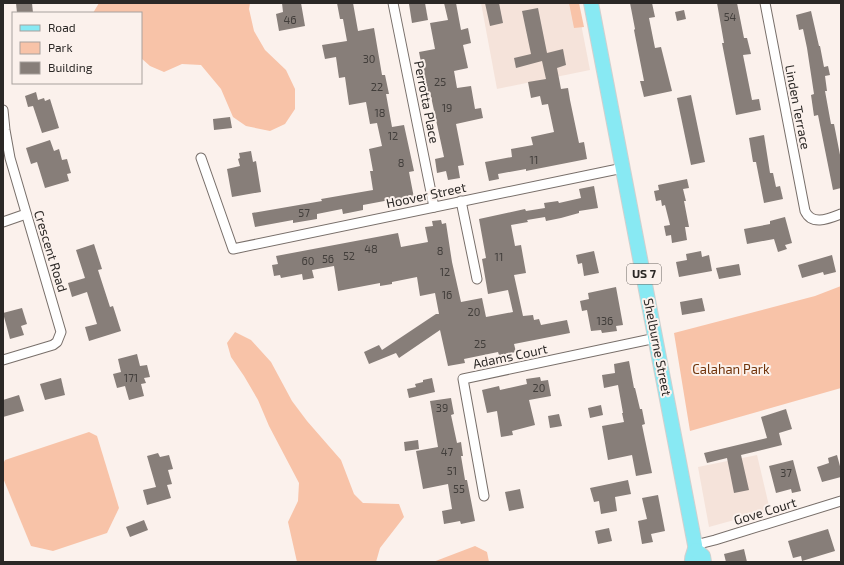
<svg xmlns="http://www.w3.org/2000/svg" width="844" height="565" font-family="'Exo 2',sans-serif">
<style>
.built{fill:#f5e3da}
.green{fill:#f8c3a8}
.building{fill:#877e79}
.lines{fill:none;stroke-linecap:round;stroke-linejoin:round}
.minor-casing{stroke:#786f6a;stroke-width:11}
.primary-casing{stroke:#d0d0cf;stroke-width:16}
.minor{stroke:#fff;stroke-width:9}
.primary{stroke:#88e9f3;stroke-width:14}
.labels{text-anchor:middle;stroke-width:4;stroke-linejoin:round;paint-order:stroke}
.number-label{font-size:11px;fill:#423e3b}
.shield{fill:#fbf1ec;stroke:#696461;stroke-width:1}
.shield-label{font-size:12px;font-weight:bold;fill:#2b2826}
.street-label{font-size:13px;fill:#2b2826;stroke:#fbf1ec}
.park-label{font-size:13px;fill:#70330a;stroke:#fbf1ec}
</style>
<rect width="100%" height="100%" fill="#fbf1ec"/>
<g class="built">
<path d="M481 3H577L590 70 497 89Z"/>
<path d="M757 455 770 510 709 527 698 467Z"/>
</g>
<g class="green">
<path d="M99 3H250L249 9 254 31 265 50 286 70 295 89V109L285 124 270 131 246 126 233 117 221 89 201 65 182 64 164 72 150 66 141 58V13H93Z"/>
<path d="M569 3H579L584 27 574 28Z"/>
<path d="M841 286V388L690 431 674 333 815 296Z"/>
<path d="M235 332 251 340 271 362 292 401 307 421 341 460 354 494 363 503 399 504 404 517 380 548 376 562H297L288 522 298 501 299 483 269 426 258 400 244 376 231 357 227 343Z"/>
<path d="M89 432 97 436 119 508 107 533 53 551 31 546 3 478V464L5 460Z"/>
<path d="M475 546 487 552 489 562H433Z"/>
</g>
<g class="building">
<path d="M16 3H32L33 13H17Z"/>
<path d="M282 3H301L305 26 279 31 276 14 283 12Z"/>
<path d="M337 3H353L358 31 374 28 382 75H385L389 94H386L392 127 404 125 414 171 409 172 414 198 396 201 395 199 363 205V210L343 214 342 209 317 214V219L293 223V220L255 227 252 213 322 201 321 199 373 190 370 171H373L369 149 382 146 377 123 370 124 366 102 349 105 345 77 339 78 336 57 325 59 322 45 347 41 343 19H340Z"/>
<path d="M417 3H425L428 20 412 23 409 4Z"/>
<path d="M444 3H456L461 30 468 28 471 43 463 45 468 68 454 71 457 88 471 86 475 109 481 108 483 118 456 124 464 165 458 166 460 178 448 180 446 171 437 173 435 159 444 157 430 92 427 93 419 52 435 49 430 23 448 20Z"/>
<path d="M485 3H499L503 23 490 26Z"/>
<path d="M630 3H652L655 17 649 18 655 48 661 47 672 91 644 97 640 81H644L634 30 635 29Z"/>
<path d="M717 3H737L744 38H747L751 54 743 55 752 100 759 99 761 110 736 115 722 43H724Z"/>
<path d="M538 8 547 53 563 49 566 65 557 68 561 89 568 88 570 100 579 143 584 142 587 159 526 171V169L498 174 499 179 489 181 485 162 512 157 511 149 533 145 531 137 554 132 548 104 542 105 540 96 531 98 528 82 546 79 542 61 516 68 514 58 531 54 522 11Z"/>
<path d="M684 10 686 19 677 21 675 12Z"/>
<path d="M811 11 819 46H820L824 67 828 66 830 75 825 76 827 91H825L831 124H834L841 160V188L833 190 818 115 814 116 811 95 814 94 807 48 803 29 799 30 796 15Z"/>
<path d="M36 92 38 100 44 98 45 101 50 99 59 128 42 133 33 106 28 107 25 96Z"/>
<path d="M691 95 705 162 691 165 677 98Z"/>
<path d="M230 117 232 128 214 130 213 119Z"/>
<path d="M764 135 770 173H773L776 187 780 186 783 199 764 203 756 162H753L749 138Z"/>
<path d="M50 140 54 151 59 149 62 160 67 159 71 173 67 174 69 181 45 188 37 162 31 164 26 148Z"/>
<path d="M251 151 253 162 256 161 261 192 232 197 227 169 240 166 238 159 240 158 239 153Z"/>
<path d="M687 179 689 188 683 189 686 201H684L689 227H685L687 240 672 243 671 235 666 236 664 226 670 225 665 205 662 206 661 200 656 201 654 191 659 190 658 185Z"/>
<path d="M594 186 598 208 579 211V213L561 218 546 221 545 217 527 220 528 222 511 225 515 246 521 245 526 273 514 275 523 316 533 315 534 320 539 319 541 325 567 320 570 333 514 344 516 352 499 355 498 352 464 359 465 363 448 366 440 330 399 358 396 353 369 364 364 352 379 345 382 350 436 314H439L435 293 420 296 417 277 392 282V284L380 286V283L338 291 334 266 312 270 314 278 303 280 302 274 281 278 280 275 274 276 272 265 278 264 276 256 398 233 401 247 428 242 425 227 433 226 432 221 441 220 442 224 446 223 452 262 461 302 482 298 486 317 513 312 508 290 488 294 482 259 486 258 479 219 525 209 526 211 545 208 544 203 558 201 559 203 581 198 579 189Z"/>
<path d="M785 217 792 243 785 245 787 249 778 252 774 239 747 244 744 229 770 224V221Z"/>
<path d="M94 244 102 269 98 270 110 307 113 306 121 331 89 341 85 327 97 324 87 292 72 297 68 283 85 278 76 250Z"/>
<path d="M594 251 599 273 584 276 582 263 578 264 576 255Z"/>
<path d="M701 251 702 257 709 255 712 271 679 277 676 262 687 260 686 254Z"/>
<path d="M832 255 836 272 824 275 823 272 802 278 798 265Z"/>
<path d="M739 264 741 275 719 279 716 268Z"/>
<path d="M616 287 623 325 616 326 617 331 602 333 601 330 591 331 587 310 582 311 580 301 589 299 588 293Z"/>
<path d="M702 298 705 311 682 315 680 302Z"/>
<path d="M22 308 27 324 21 326 24 335 10 339 3 313Z"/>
<path d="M137 354 140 366 147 365 150 377 144 378 146 383 141 384 144 396 129 400 125 386 117 388 113 374 121 372 118 359Z"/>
<path d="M629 361 634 388H635L640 409H642L645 424 642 425 652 473 636 476 632 455 608 460 602 426 624 422 622 413H623L618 385 604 388 602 375 615 373 614 364Z"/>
<path d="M540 377 541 381 548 380 551 396 529 400 535 425 512 431 513 435 501 437 497 411 487 413 482 390 499 386 500 390 527 384 526 379Z"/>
<path d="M61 378 65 395 45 400 40 384Z"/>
<path d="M432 378 435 392 409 398 407 389 416 387 415 384 423 382V380Z"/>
<path d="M19 395 24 411 3 417V400Z"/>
<path d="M451 398 454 414 451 415 457 443 461 442 463 456H461L465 480H467L475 521 461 524 460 521 444 524 442 511 452 509 448 484 423 489 416 451 438 447 430 401Z"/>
<path d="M601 405 603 415 590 418 588 408Z"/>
<path d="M786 409 792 429 779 433 782 445 741 455 749 490 734 493 727 458 707 463 704 453 767 438 761 417Z"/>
<path d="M559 414 562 426 550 428 548 416Z"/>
<path d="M418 440 419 449 405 451 404 442Z"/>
<path d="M158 453 160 457 169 455 173 469 168 470 172 484 167 485 171 498 147 505 143 490 156 487 147 456Z"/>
<path d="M837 455 841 470V477L822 482 817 467 829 463 828 458Z"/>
<path d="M793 460 801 491 792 493 791 489 776 493 769 466Z"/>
<path d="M628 480 631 494 615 497 617 511 601 514 599 501 594 502 590 488Z"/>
<path d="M520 489 524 508 509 511 505 492Z"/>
<path d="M658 495 665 531 651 534 653 542 642 544 638 521 647 519 642 498Z"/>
<path d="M144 520 148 530 130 537 126 527Z"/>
<path d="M609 528 612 541 598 544 595 531Z"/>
<path d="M828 529 835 551 802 561 801 556 793 558 788 541Z"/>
<path d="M744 549 747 562H726L724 554Z"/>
</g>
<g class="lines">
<g class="minor-casing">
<g id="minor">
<path d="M393 3 434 207"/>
<path d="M765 3 805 211C812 226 828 219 841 214"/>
<path d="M3 110 5 130 10 158 61 332 57 342 53 345 3 360"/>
<path d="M201 158 233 249 623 168"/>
<path d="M461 201 477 279"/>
<path d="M3 222 26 214"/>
<path d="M484 496 463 379 656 338"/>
<path d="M695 545 715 540 841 501"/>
</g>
</g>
<g class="primary-casing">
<g id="primary">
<path d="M591 3 695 545C696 552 691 555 692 562"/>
<path d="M696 550 703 556 704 562"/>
</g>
</g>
<use href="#minor" class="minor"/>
<use href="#primary" class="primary"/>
</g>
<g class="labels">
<g class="number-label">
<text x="730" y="21">54</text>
<text x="290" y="24">46</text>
<text x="369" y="63">30</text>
<text x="440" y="86">25</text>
<text x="377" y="91">22</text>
<text x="447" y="112">19</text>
<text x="380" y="117">18</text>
<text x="393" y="140">12</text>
<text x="534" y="164">11</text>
<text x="401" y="167">8</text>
<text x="304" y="217">57</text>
<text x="371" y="253">48</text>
<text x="440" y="255">8</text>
<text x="349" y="260">52</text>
<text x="499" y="261">11</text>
<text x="328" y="263">56</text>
<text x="308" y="265">60</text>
<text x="445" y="276">12</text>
<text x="447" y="299">16</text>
<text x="474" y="316">20</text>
<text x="605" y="325">136</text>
<text x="480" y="348">25</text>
<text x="131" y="382">171</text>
<text x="539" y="392">20</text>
<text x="442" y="412">39</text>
<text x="447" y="456">47</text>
<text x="452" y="475">51</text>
<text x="786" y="477">37</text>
<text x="459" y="493">55</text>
</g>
<rect class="shield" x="627" y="264" width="34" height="20" rx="3"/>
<g class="shield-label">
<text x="644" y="278">US 7</text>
</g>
<g class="street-label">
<text transform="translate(427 102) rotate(79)" y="5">Perrotta Place</text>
<text transform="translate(798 107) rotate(79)" y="5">Linden Terrace</text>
<text transform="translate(426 195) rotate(-12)" y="5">Hoover Street</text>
<text transform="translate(51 251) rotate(73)" y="5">Crescent Road</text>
<text transform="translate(658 347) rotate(79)" y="5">Shelburne Street</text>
<text transform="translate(510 356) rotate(-12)" y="5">Adams Court</text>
<text transform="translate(765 511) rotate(-17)" y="5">Gove Court</text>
</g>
<g class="park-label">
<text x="731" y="374">Calahan Park</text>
</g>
</g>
<rect width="844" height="565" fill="none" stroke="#2b2826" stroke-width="8"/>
<rect x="12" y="12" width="130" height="72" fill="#fbf1ec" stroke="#a8a19d"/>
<rect x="20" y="25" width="20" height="6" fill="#88e9f3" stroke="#a8a19d"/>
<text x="48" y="32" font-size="12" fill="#2b2826">Road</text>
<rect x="20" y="42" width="20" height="12" fill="#f8c3a8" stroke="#a8a19d"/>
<text x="48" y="52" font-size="12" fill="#2b2826">Park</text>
<rect x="20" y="62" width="20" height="12" fill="#877e79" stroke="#a8a19d"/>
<text x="48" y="72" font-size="12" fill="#2b2826">Building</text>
</svg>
